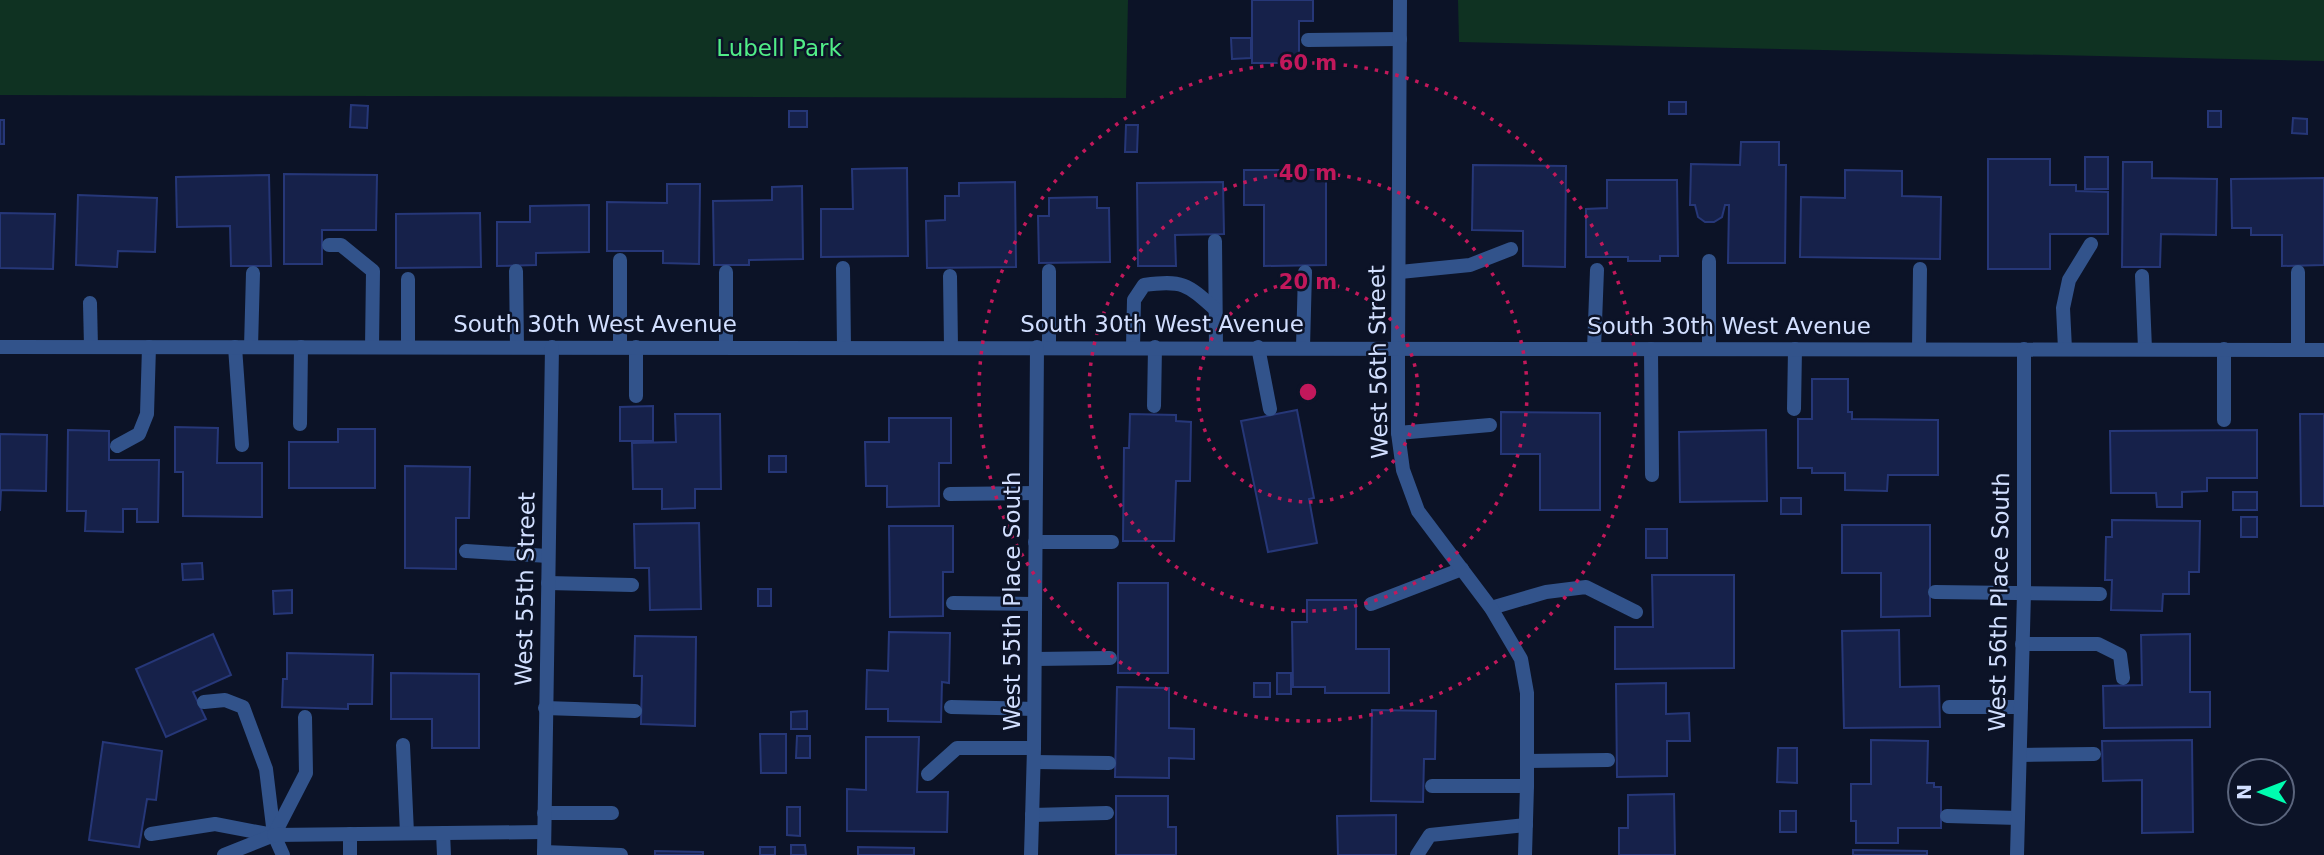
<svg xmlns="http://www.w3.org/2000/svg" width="2324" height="855" font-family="'DejaVu Sans',sans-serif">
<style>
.green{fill:#0f3222}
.building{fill:#16214a;stroke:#263778;stroke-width:2}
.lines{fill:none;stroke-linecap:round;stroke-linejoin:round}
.lane{stroke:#32538b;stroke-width:14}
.street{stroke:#32538b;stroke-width:14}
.ring{fill:none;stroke:#c2185b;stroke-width:3.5;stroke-dasharray:3.5 7}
.labels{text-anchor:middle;stroke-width:5;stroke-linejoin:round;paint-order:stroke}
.park-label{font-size:23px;fill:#51ec87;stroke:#0c1327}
.street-label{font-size:23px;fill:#d2dfff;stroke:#0c1327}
.centre{fill:#c2185b;stroke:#0c1327;stroke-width:3.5}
.ring-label{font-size:21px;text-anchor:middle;font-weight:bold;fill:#c2185b;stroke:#0c1327;stroke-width:5;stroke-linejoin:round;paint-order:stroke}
</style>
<rect width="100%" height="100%" fill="#0c1327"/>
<g class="green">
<path d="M0 0H1128L1126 98 0 95Z"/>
<path d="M1458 0H2324V61L1459 42Z"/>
</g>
<g class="building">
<path d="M1252 0H1313V21H1299V63H1252Z"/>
<path d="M1231 38H1251V58L1232 59Z"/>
<rect x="1669" y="102" width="17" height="12"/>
<path d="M351 105 368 106 367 128 350 127Z"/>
<rect x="789" y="111" width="18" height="16"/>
<rect x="2208" y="111" width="13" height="16"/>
<path d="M2293 118 2307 119V134L2292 133Z"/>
<rect x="0" y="120" width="4" height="24"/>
<path d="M1126 125H1138L1137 152H1125Z"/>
<path d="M1741 142H1779V165H1786L1785 263H1728L1729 205H1725L1722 217 1714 222H1705L1698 217 1695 205H1690L1691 164 1740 165Z"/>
<rect x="2085" y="157" width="23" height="32"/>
<path d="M1988 159H2050V185H2076V191L2108 192V234H2050V269H1988Z"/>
<path d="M2123 162H2152V178L2217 179 2216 235 2161 234 2160 267H2122Z"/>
<path d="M1473 165 1566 166 1565 267 1523 266V231L1472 230Z"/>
<path d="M907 168 908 256 821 257V209H853L852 169Z"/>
<path d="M1244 170H1326V265L1264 266V205H1244Z"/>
<path d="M1845 170 1902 171V196L1941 197 1940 259 1800 257 1801 197 1845 198Z"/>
<path d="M284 174 377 175 376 230H322V264H284Z"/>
<path d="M269 175 271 266H231L230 226 177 227 176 177Z"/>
<path d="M2324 178V265L2282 266V235H2251V228H2232L2231 179Z"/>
<path d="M1607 180H1677L1678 256H1660V261H1628V257H1586V209L1607 208Z"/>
<path d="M1015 182 1016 267 927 268 926 221 945 220V196H959V183Z"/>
<path d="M1223 182 1224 234 1175 235 1176 266H1138L1137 183Z"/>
<path d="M667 184H700L699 264 663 263V251H607V202L667 203Z"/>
<path d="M802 186 803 259 749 260V265H714L713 201 772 200V187Z"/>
<path d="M78 195 157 198 155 252 118 251 117 267 76 265Z"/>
<path d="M1097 197V208H1109L1110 262 1039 263 1038 216H1049V198Z"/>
<path d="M589 205V252L536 253V265L497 266V222H530V206Z"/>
<path d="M0 213 55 214 53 269 0 268Z"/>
<path d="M480 213 481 267 396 268V214Z"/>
<path d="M1812 379H1848V412H1852V419L1938 420V475H1888L1887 491 1845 490V473H1812V468H1798V419H1812Z"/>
<path d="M653 406V441H620V407Z"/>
<path d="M1297 410 1314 498 1309 499 1317 543 1268 552 1241 421Z"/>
<path d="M1501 412 1600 413V510H1540V454H1501Z"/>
<path d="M675 414H720L721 489H695V508L662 509V489H633L632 443 676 442Z"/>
<path d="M1130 414 1176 415V421L1191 422 1190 481H1176L1174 541H1123L1124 448H1129Z"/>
<path d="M2300 414H2324V506H2301Z"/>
<path d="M889 418H951V463H939V506L887 507V486H866L865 442H889Z"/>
<path d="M175 427 218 428 217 463H262V517L183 516V472H175Z"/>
<path d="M338 429H375V488H289V442H338Z"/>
<path d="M68 430 109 431V460H159L158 522H137V509H123V532L85 531 86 511H67Z"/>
<path d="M1766 430 1767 501 1680 502 1679 432Z"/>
<path d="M2257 430V478H2207V491L2182 492V507H2157L2156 493H2111L2110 431Z"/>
<path d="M0 434 47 435 46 491 1 490 0 511Z"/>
<rect x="769" y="456" width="17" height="16"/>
<path d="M405 466 470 467 469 518H456V569L405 568Z"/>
<rect x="2233" y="492" width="24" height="18"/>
<rect x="1781" y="498" width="20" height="16"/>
<rect x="2241" y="517" width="16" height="20"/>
<path d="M2112 520 2200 521 2199 572H2189V594H2163L2162 611 2111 610 2112 580H2105L2106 537H2112Z"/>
<path d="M699 523 701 609 650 610 649 568H635L634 524Z"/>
<path d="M1842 525H1930V616L1881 617V573H1842Z"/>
<path d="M889 526H953V572H943V616L890 617Z"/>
<rect x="1646" y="529" width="21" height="29"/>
<path d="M202 563 203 579 183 580 182 564Z"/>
<path d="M1652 575H1734V668L1615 669V627H1653Z"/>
<rect x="1118" y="583" width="50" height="90"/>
<rect x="758" y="589" width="13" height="17"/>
<path d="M292 590V613L274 614 273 591Z"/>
<path d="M1307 600H1356V649H1389V693H1325V687H1293L1292 622H1307Z"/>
<path d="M1899 630 1900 687 1939 686 1940 727 1844 728 1842 631Z"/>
<path d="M889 632 950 633 949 683 942 682 941 722 888 721V709H866L867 670 888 671Z"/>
<path d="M213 634 231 675 193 692 206 719 166 737 136 669Z"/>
<path d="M2190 634V692H2210V727L2104 728 2103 686 2142 685 2141 635Z"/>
<path d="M635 636 696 637 695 726 641 724 642 676H634Z"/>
<path d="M287 653 373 655 372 704H348V709L282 707 283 679H287Z"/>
<path d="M391 673 479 674V748H432V719H391Z"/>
<rect x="1277" y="673" width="14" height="21"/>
<rect x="1254" y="683" width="16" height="14"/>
<path d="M1666 683V714L1689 713 1690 741H1667V776L1617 777 1616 684Z"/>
<path d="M1117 687 1169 688V728L1194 729V759L1169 758V778L1115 777Z"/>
<path d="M1372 710 1436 711 1435 759H1424L1423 802 1371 801Z"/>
<path d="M807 711V729H791V712Z"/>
<path d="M760 734H786V773H761Z"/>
<path d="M797 736H810V758H796Z"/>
<path d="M866 737H919L917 792H948L947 832 847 831V789L866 790Z"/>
<path d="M1871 740 1928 741 1927 783H1934V787H1941V828H1898V843H1856V821H1851V784H1871Z"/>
<path d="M2192 740 2193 832 2142 833V780L2103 781 2102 741Z"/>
<path d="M103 742 162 751 156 800 147 799 139 847 89 840Z"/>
<path d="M1778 748H1797V783L1777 782Z"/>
<path d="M1674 794 1675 855H1619V828H1628V795Z"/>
<path d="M1116 796H1168V827H1176V855H1116Z"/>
<path d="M787 807H800V836L787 835Z"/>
<rect x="1780" y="811" width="16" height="21"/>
<path d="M1396 815V855H1338L1337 816Z"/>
<path d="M791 845H805L806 855H791Z"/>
<rect x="760" y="847" width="15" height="8"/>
<path d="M858 847 914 848V855H858Z"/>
<path d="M1853 850 1927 851V855H1853Z"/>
<path d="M655 851 703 852V855H655Z"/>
</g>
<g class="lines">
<g class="lane">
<path d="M1308 40 1400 39"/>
<path d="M1215 241 1216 347"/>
<path d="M329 245H341L373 271 372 347"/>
<path d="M620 260V347"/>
<path d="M843 268 844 347"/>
<path d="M516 271 517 347"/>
<path d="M1049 271V347"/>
<path d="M726 272V347"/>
<path d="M1400 272 1470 265 1511 249"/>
<path d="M2298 272V349"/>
<path d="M950 276 951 347"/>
<path d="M2142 276 2145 349"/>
<path d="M408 279V347"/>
<path d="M90 303 91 347"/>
<path d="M235 347 242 445"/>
<path d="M251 347 253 273"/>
<path d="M636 347V396"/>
<path d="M1133 347 1134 300 1144 285C1183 280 1187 284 1215 309"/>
<path d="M1258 347 1270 409"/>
<path d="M1303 347 1305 272"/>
<path d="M1594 349 1597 270"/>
<path d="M1651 349 1652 475"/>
<path d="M1709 349V261"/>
<path d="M1919 349 1920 269"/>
<path d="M2065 349 2063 308 2069 280 2091 244"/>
<path d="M2224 349V420"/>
<path d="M1154 406 1155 347"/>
<path d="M1794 409 1795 349"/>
<path d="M300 424 301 347"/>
<path d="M1398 433 1490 425"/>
<path d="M117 446 139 434 147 414 149 347"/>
<path d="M950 494 1035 493"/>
<path d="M1035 542H1112"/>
<path d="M466 551 548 556"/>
<path d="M548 583 632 585"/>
<path d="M1935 592 2100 594"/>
<path d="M953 603 1035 604"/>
<path d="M1371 604 1462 569"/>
<path d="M1491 608 1546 592 1586 587 1636 612"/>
<path d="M2022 644H2098L2120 655 2123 678"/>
<path d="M1035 659 1110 658"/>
<path d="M204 702 225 700 243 707 266 769 274 835 283 855"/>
<path d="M951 707 1034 709"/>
<path d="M1949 707H2021"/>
<path d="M545 708 635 711"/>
<path d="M403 745 407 833"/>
<path d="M2020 755 2094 754"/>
<path d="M1527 761 1608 760"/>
<path d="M1034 762 1109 763"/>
<path d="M928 774 957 748H1034"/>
<path d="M1432 786H1527"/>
<path d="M544 813H612"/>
<path d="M1032 815 1107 813"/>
<path d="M1947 816 2018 818"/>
<path d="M443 833 444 855"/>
<path d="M151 834 215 824 273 835"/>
<path d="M544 852 621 855"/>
<path d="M224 855 274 835 306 773 305 717"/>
<path d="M350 855V834"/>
<path d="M1417 855 1430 835 1526 825"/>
</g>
<g class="street">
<path d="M1400 0 1398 348V433L1403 470 1418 511 1491 608 1521 659 1527 693V786L1525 855"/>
<path d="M0 347 2324 350"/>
<path d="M274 835 543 832"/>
<path d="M544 855 552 347"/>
<path d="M1031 855 1034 748 1037 347"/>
<path d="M2017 855 2024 593V349"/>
</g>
</g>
<g class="ring">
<circle cx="1308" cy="392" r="110"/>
<circle cx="1308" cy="392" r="219"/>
<circle cx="1308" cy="392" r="329"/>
</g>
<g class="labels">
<g class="park-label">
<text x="779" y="56">Lubell Park</text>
</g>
<g class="street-label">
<text x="595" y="332">South 30th West Avenue</text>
<text x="1162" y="332">South 30th West Avenue</text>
<text x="1729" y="334">South 30th West Avenue</text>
<text transform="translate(1378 362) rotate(-91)" y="8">West 56th Street</text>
<text transform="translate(525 589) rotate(-89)" y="8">West 55th Street</text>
<text transform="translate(1012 601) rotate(-90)" y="8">West 55th Place South</text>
<text transform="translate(1999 602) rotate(-89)" y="8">West 56th Place South</text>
</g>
</g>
<circle cx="1308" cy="392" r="10" class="centre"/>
<g class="ring-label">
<text x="1308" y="70">60 m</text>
<text x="1308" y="180">40 m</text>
<text x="1308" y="289">20 m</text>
</g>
<g transform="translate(2261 792) rotate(270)"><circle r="33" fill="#0c1327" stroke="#5b657d" stroke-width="2"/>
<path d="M0-5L12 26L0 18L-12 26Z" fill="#00fdb0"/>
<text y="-10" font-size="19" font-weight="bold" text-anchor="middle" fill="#d2dfff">N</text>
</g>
</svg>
